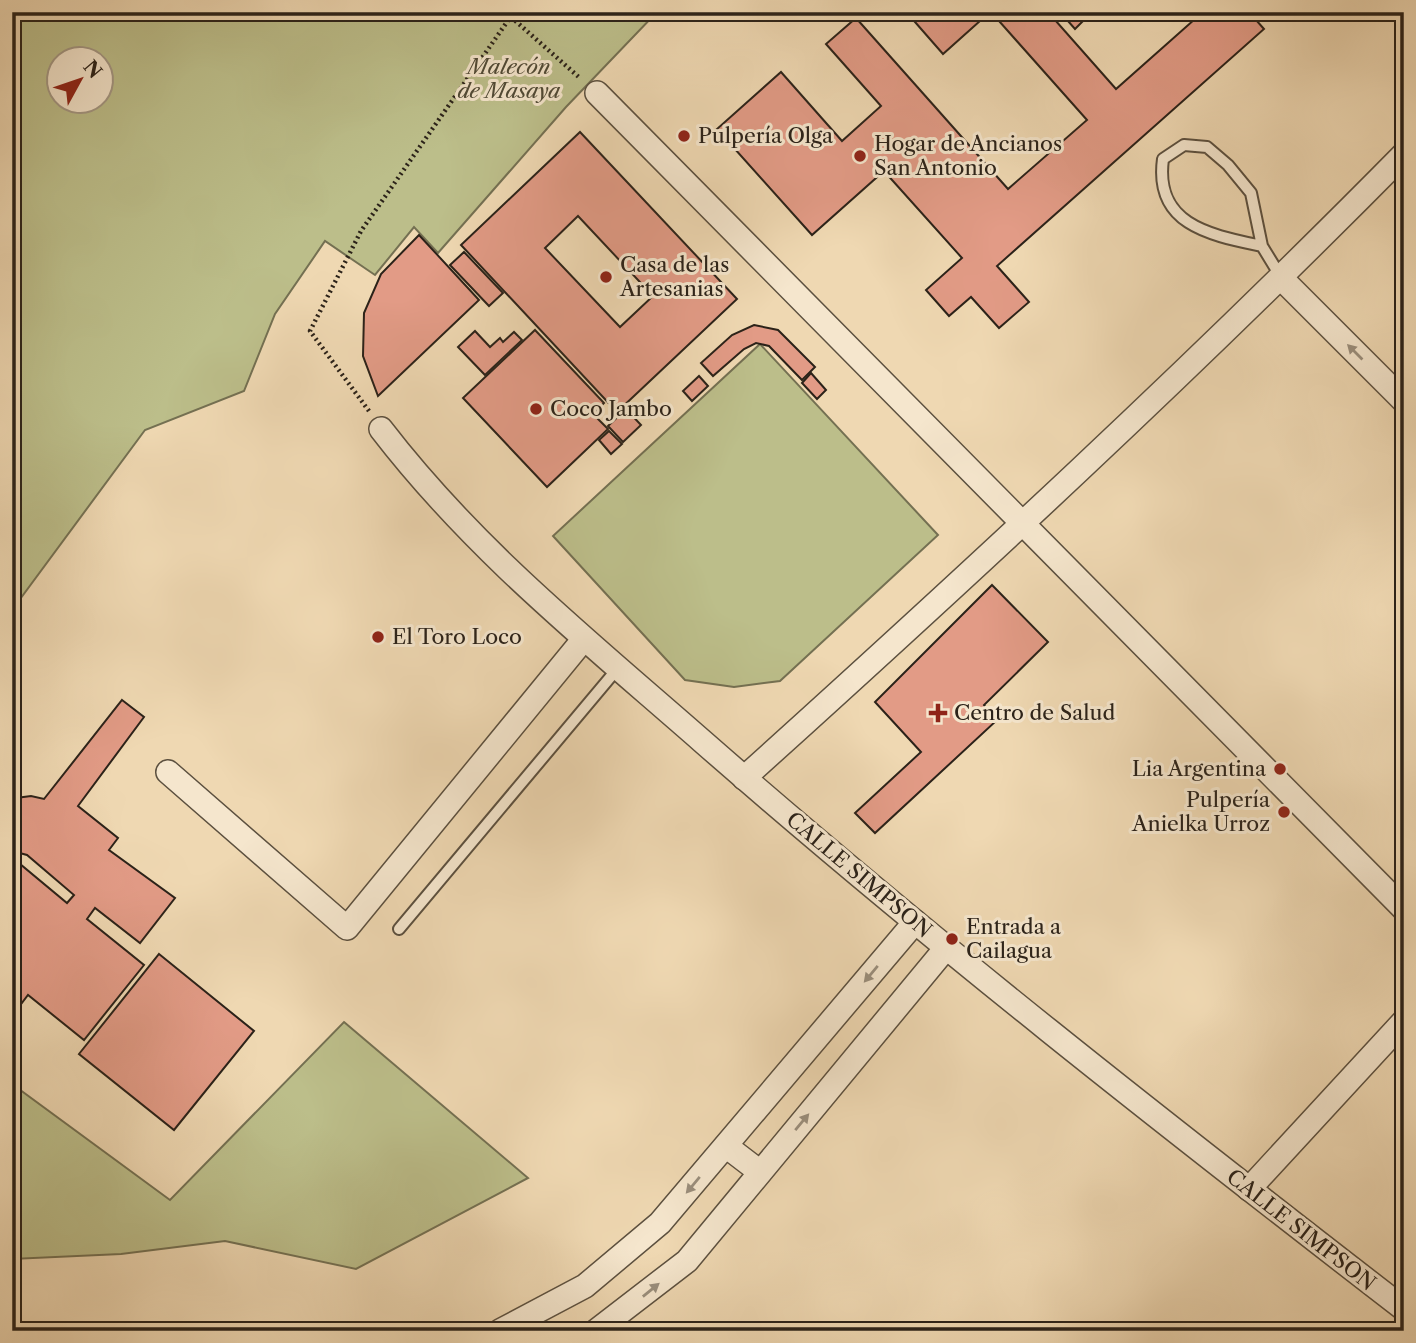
<svg xmlns="http://www.w3.org/2000/svg" width="1416" height="1343" font-family="'Libre Caslon Text',serif">
<style>
.green{fill:#bcbe8a;stroke:#747052;stroke-width:2;fill-rule:evenodd}
.building{fill:#e29b86;stroke:#2b2219;stroke-width:2;fill-rule:evenodd}
.lines{fill:none;stroke-linecap:round;stroke-linejoin:round}
.service-casing{stroke:#5c503f;stroke-width:14}
.minor-casing{stroke:#5c503f;stroke-width:26}
.path{stroke:#2b2219;stroke-width:4.5;stroke-dasharray:2 3.5;stroke-linecap:butt}
.service{stroke:#f5e6cd;stroke-width:10}
.minor{stroke:#f5e6cd;stroke-width:23}
.oneway{fill:#9a8e7c}
.poi-dot{fill:#8f2418;stroke:#f5e6cd;stroke-width:2.5}
.labels{text-anchor:middle;stroke-width:6;stroke-linejoin:round;paint-order:stroke}
.park-label{font-size:21px;font-style:italic;fill:#4f4935;stroke:#f5e6cd}
.poi-label{font-size:21px;fill:#2b2219;stroke:#f5e6cd;text-anchor:start}
.street-label{font-size:21px;fill:#2b2219;stroke:#f5e6cd}
</style>
<rect width="100%" height="100%" fill="#efd8b2"/>
<filter id="stains"><feTurbulence type="fractalNoise" baseFrequency=".00286" numOctaves="4"/><feColorMatrix values="0 0 0 0 .2 0 0 0 0 .09 0 0 0 0 .02 0 0 0 .5 -.17"/></filter>
<radialGradient id="worn" r=".72"><stop offset=".6" stop-color="#630" stop-opacity="0"/><stop offset="1" stop-color="#630" stop-opacity=".3"/></radialGradient>
<g class="green">
<path d="M12 12H657L566 107 438 253 414 227 375 275 325 241 275 314 244 391 145 430 12 610ZM60 60H102V102H60Z"/>
<path d="M760 344 938 535 780 681 734 687 685 680 553 536Z"/>
<path d="M344 1022 528 1178 356 1269 225 1241 121 1254 12 1259V1084L170 1200Z"/>
</g>
<g class="building">
<path d="M910 12H990L943 54 908 14Z"/>
<path d="M991 12H1048L1116 89 1195 19 1188 12H1249L1264 29 997 266 1029 302 999 328 971 297 949 316 926 290 962 258 884 171 812 235 717 129 781 72 842 141 881 106 826 44 856 18 1008 189 1087 120Z"/>
<path d="M1060 12H1092L1075 29Z"/>
<path d="M580 132 737 299 617 412 461 245ZM578 216 653 296 620 327 545 248Z"/>
<path d="M419 235 479 300 378 396 363 356 364 313 381 274Z"/>
<path d="M464 252 503 293 489 306 450 265Z"/>
<path d="M754 325 778 330 815 367 802 380 769 346 756 343 744 349 713 376 701 363 732 335Z"/>
<path d="M535 330 604 403 593 414 608 429 547 487 463 398Z"/>
<path d="M475 331 490 347 500 338 503 342 514 332 522 340 485 375 458 347Z"/>
<path d="M811 373 826 390 817 399 802 383Z"/>
<path d="M699 376 708 386 692 401 683 391Z"/>
<path d="M626 409 641 425 623 442 608 426Z"/>
<path d="M609 431 622 444 611 454 599 440Z"/>
<path d="M992 585 1048 642 984 705 996 721 875 833 855 813 921 752 875 702Z"/>
<path d="M122 700 144 717 78 806 118 838 109 850 175 898 140 943 95 908 87 919 144 965 84 1040 28 995 12 1016V874L20 864 67 903 74 895 27 855 12 851V802L16 798 31 796 44 799Z"/>
<path d="M159 954 254 1031 174 1130 79 1054Z"/>
</g>
<g class="lines">
<g class="service-casing">
<g id="service">
<path d="M1262 246C1210 235 1154 225 1163 159L1184 145 1207 147 1228 165 1251 193 1262 246 1281 277"/>
<path d="M399 929 618 668"/>
</g>
</g>
<g class="minor-casing">
<g id="minor">
<path d="M597 93 1404 909"/>
<path d="M1281 278 1404 401"/>
<path d="M381 429C474 550 588 641 702 741 928 939 1166 1125 1404 1309"/>
<path d="M168 772 347 928 583 640"/>
<path d="M744 778C969 575 1191 370 1404 154"/>
<path d="M726 1146 760 1172"/>
<path d="M1249 1189 1404 1021"/>
<path d="M500 1331 585 1286 660 1223 915 922"/>
<path d="M596 1331 687 1261 946 948"/>
</g>
</g>
<g class="path">
<path d="M511 17 581 79"/>
<path d="M369 411 310 331 361 231 514 12"/>
</g>
<use href="#service" class="service"/>
<use href="#minor" class="minor"/>
</g>
<defs><path id="oneway-solid" d="M-6-.8H1V-3.2L6.5 0L1 3.2V.8H-6Z" transform="scale(1.75)"/></defs>
<g class="oneway">
<use href="#oneway-solid" transform="translate(1355 352) rotate(-135)"/>
<use href="#oneway-solid" transform="translate(871 974) rotate(130)"/>
<use href="#oneway-solid" transform="translate(802 1122) rotate(-50)"/>
<use href="#oneway-solid" transform="translate(693 1185) rotate(130)"/>
<use href="#oneway-solid" transform="translate(651 1290) rotate(-39)"/>
</g>
<g class="poi-dot">
<circle cx="684" cy="136" r="7"/>
<circle cx="860" cy="156" r="7"/>
<circle cx="606" cy="277" r="7"/>
<circle cx="536" cy="409" r="7"/>
<circle cx="378" cy="637" r="7"/>
<path d="M934.5 702.5h7v7h7v7h-7v7h-7v-7h-7v-7h7z"/>
<circle cx="1280" cy="769" r="7"/>
<circle cx="1284" cy="812" r="7"/>
<circle cx="952" cy="939" r="7"/>
</g>
<g class="labels">
<g class="park-label">
<text x="509" y="74">Malecón<tspan x="509" dy="24">de Masaya</tspan></text>
</g>
<g class="poi-label">
<text x="698" y="143">Pulpería Olga</text>
<text x="874" y="151">Hogar de Ancianos<tspan x="874" dy="24">San Antonio</tspan></text>
<text x="620" y="272">Casa de las<tspan x="620" dy="24">Artesanias</tspan></text>
<text x="550" y="416">Coco Jambo</text>
<text x="392" y="644">El Toro Loco</text>
<text x="954" y="720">Centro de Salud</text>
<text x="1266" y="776" text-anchor="end">Lia Argentina</text>
<text x="1270" y="807" text-anchor="end">Pulpería<tspan x="1270" dy="24">Anielka Urroz</tspan></text>
<text x="966" y="934">Entrada a<tspan x="966" dy="24">Cailagua</tspan></text>
</g>
<g class="street-label">
<text transform="translate(859 875) rotate(40)" y="7">CALLE SIMPSON</text>
<text transform="translate(1301 1230) rotate(38)" y="7">CALLE SIMPSON</text>
</g>
</g>
<rect width="1416" height="1343" fill="none" stroke="#efd8b2" stroke-width="42"/>
<rect x="14" y="14" width="1388" height="1315" fill="none" stroke="#2b2219" stroke-width="3.5"/>
<rect x="21" y="21" width="1374" height="1301" fill="none" stroke="#2b2219" stroke-width="2"/>
<g transform="translate(80 80) rotate(50)"><circle r="33" fill="#f5e6cd" stroke="#a49885" stroke-width="2"/>
<path d="M0-5L12 26L0 18L-12 26Z" fill="#8f2418"/>
<text y="-10" font-size="19" font-weight="bold" text-anchor="middle" fill="#2b2219">N</text>
</g>
<rect width="100%" height="100%" filter="url(#stains)"/>
<rect width="100%" height="100%" fill="url(#worn)"/>
</svg>
